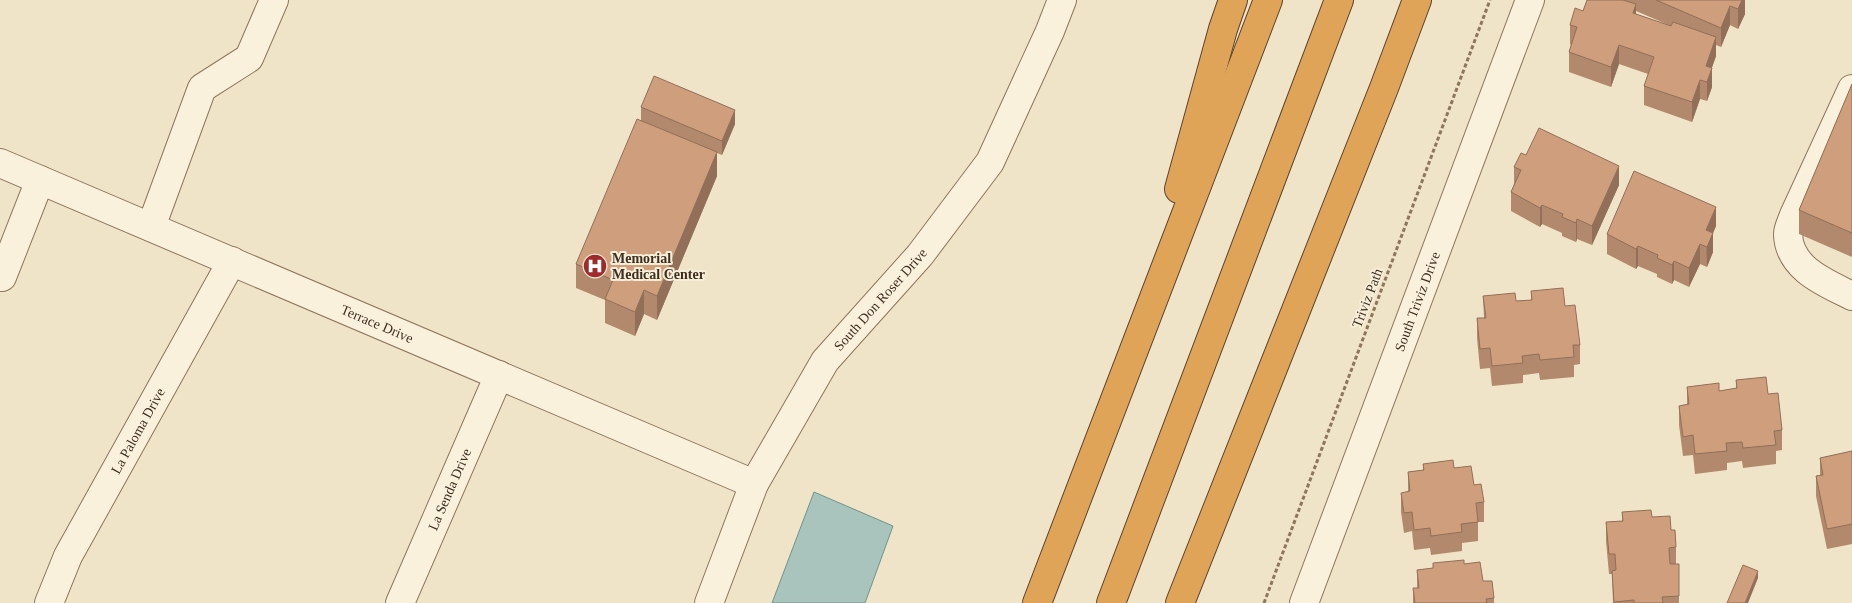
<svg xmlns="http://www.w3.org/2000/svg" width="1852" height="603" font-family="Georgia,serif">
<style>
.water{fill:#a9c4bc;stroke:#6f938a}
.lines{fill:none;stroke-linecap:round;stroke-linejoin:round}
.minor-casing{stroke:#8d765c;stroke-width:30}
.highway-casing{stroke:#5b4430;stroke-width:30}
.path{stroke:#8d765c;stroke-width:3;stroke-dasharray:4 2.5;stroke-linecap:butt}
.minor{stroke:#faf1dc;stroke-width:28}
.highway{stroke:#e0a458;stroke-width:28}
.wall{fill:#b2896c;fill-rule:evenodd}
.shaded-wall{fill:#916f58}
.building{fill:#cf9f7d;stroke:#916f58}
.labels{text-anchor:middle;stroke-width:4;stroke-linejoin:round;paint-order:stroke}
.poi-label{font-size:14px;font-weight:bold;fill:#3d2e20;stroke:#f7eed8;text-anchor:start}
.street-label{font-size:14px;fill:#3d2e20;stroke:#f7eed8}
</style>
<rect width="100%" height="100%" fill="#f0e4c8"/>
<path class="water" d="M814 492 893 526 865 603H772Z"/>
<g class="lines">
<g class="minor-casing">
<g id="minor">
<path d="M1852 89 1794 215C1792 221 1788 228 1788 234 1789 269 1826 283 1852 296"/>
<path id="s1" d="M0 163 754 484"/>
<path d="M151 227 202 88 249 58 274 0"/>
<path d="M2 277 40 180"/>
<path id="s2" d="M49 603 68 556 232 261"/>
<path id="s3" d="M400 603 499 375"/>
<path id="s4" d="M709 603 754 484 825 361 920 255 990 162 1050 31 1062 0"/>
<path id="s5" d="M1304 603 1530 0"/>
</g>
</g>
<g class="highway-casing">
<g id="highway">
<path d="M1179 189 1223 29 1233 0"/>
<path d="M1037 603 1268 0"/>
<path d="M1111 603 1339 0"/>
<path d="M1180 603 1384 88 1417 0"/>
</g>
</g>
<path class="path" d="M1264 603 1490 0"/>
<use href="#minor" class="minor"/>
<use href="#highway" class="highway"/>
</g>
<g class="wall">
<path d="M1587 0H1745V14L1738 29 1730 25 1721 47 1716 45V56L1712 67V87L1707 101 1700 99 1692 122 1644 105V86L1648 74 1619 64 1611 87 1569 72V52L1571 45 1570 44V25L1583 11ZM1636 11 1671 26 1636 14Z"/>
<path d="M1852 84V257L1799 234V210Z"/>
<path d="M641 107 735 124 722 155 717 153V176L657 320 644 314 635 336 605 323V300L576 288V264L641 120Z"/>
<path d="M1526 155 1619 185 1592 245 1577 239 1576 242 1562 236V233L1542 224 1540 227 1511 211V192L1514 184V167Z"/>
<path d="M1716 226 1713 233V252L1707 267 1700 264 1689 287 1674 280 1672 284 1657 277V274L1638 266 1636 269 1607 254V234Z"/>
<path d="M1531 291 1565 306 1580 345V364L1574 365V377L1540 380 1539 373 1523 375V383L1492 386 1490 368 1480 369 1477 338V318H1484L1483 296 1516 301 1531 300Z"/>
<path d="M1736 380 1768 394 1782 430V450L1776 451V464L1743 468 1742 461 1727 463V470L1695 474 1693 455 1683 456 1679 425V406L1687 404V387L1719 391 1736 389Z"/>
<path d="M1852 451V544L1827 549 1816 496V476L1820 475V458Z"/>
<path d="M1423 464 1454 468 1474 485 1484 502V522H1478V541L1462 543V551L1431 555 1430 548 1414 550 1412 531 1404 533 1401 512V493L1408 492V472L1423 470Z"/>
<path d="M1622 512 1652 517 1671 530 1676 547V564H1679V603H1613L1612 574H1609L1606 541V522L1622 521Z"/>
<path d="M1433 563 1464 564 1483 581 1494 598V603H1413V588H1417V570L1433 568Z"/>
</g>
<g class="shaded-wall">
<path d="M1742 0H1745V14L1738 29V9Z"/>
<path d="M1636 4V24L1633 13Z"/>
<path d="M1730 6V25L1721 47V28Z"/>
<path d="M1716 37V56L1707 82 1706 66Z"/>
<path d="M1619 45V64L1611 87V67Z"/>
<path d="M1712 68V87L1707 101V82Z"/>
<path d="M1700 80V99L1692 122V102Z"/>
<path d="M735 110V124L722 155V141Z"/>
<path d="M717 152V176L657 320V296Z"/>
<path d="M1619 166V185L1592 245V226Z"/>
<path d="M1542 205V224L1540 227V208Z"/>
<path d="M1716 207V226L1713 233V252L1707 267 1706 230Z"/>
<path d="M1577 219V239L1576 242V223Z"/>
<path d="M1700 244V264L1689 287V268Z"/>
<path d="M1638 246V266L1636 269V249Z"/>
<path d="M1674 261V280L1672 284V265Z"/>
<path d="M644 290V314L635 336V312Z"/>
<path d="M1758 571V578L1748 603H1745Z"/>
</g>
<g class="building">
<path d="M1587 0H1623L1636 4 1633 13 1671 26 1673 22 1716 37 1706 66 1712 68 1707 82 1700 80 1692 102 1644 86 1654 57 1619 45 1611 67 1569 52 1577 27 1570 25 1575 8 1583 11Z"/>
<path d="M1656 0H1742L1738 9 1730 6 1721 28Z"/>
<path d="M654 76 735 110 722 141 641 107Z"/>
<path d="M1852 84V233L1799 210Z"/>
<path d="M637 119 717 152 657 296 644 290 635 312 605 299 613 280 576 264Z"/>
<path d="M1539 128 1619 166 1592 226 1577 219 1576 223 1562 217 1563 214 1542 205 1540 208 1511 192 1521 170 1514 167 1521 153 1526 155Z"/>
<path d="M1634 171 1716 207 1706 230 1713 233 1707 247 1700 244 1689 268 1674 261 1672 265 1657 258 1658 255 1638 246 1636 249 1607 234Z"/>
<path d="M1563 288 1565 306 1575 305 1580 345H1573L1574 357 1540 360 1539 354 1522 356 1523 363 1492 366 1490 348 1480 349 1477 318H1486L1483 296 1515 293 1516 301 1532 300 1531 291Z"/>
<path d="M1766 377 1768 394 1778 393 1782 430 1774 431 1776 445 1743 448 1742 442 1726 443 1727 451 1695 454 1693 435 1683 437 1679 406 1689 404 1687 387 1719 383V391L1737 388 1736 380Z"/>
<path d="M1852 451V524L1827 529 1816 476 1823 475 1820 458Z"/>
<path d="M1453 460 1454 468 1471 466 1474 485 1481 484 1484 502 1476 503 1478 522 1461 524 1462 532 1431 536 1430 528 1414 530 1412 512 1404 513 1401 493 1410 491 1408 472 1424 470 1423 464Z"/>
<path d="M1651 510 1652 517 1670 516 1671 530H1675L1676 547 1669 548 1670 564H1679V596L1662 597 1663 603H1634V600L1614 602 1612 571 1616 570 1615 554H1609L1606 522 1623 521 1622 512Z"/>
<path d="M1464 560V564L1480 562 1483 581H1492L1494 598 1486 599 1487 603H1415L1413 588H1419L1417 570 1433 568V563Z"/>
<path d="M1743 565 1758 571 1745 603H1727Z"/>
</g>
<defs>
<g id="hospital-disc" transform="scale(1.25)"><circle r="9.5" fill="#9e2a2b" stroke="#f7eed8"/><path d="M-5-5h3v3.5h4V-5h3V5h-3V1.5h-4V5h-3Z" fill="#fff"/></g>
</defs>
<g fill-rule="evenodd">
<use href="#hospital-disc" x="595" y="266"/>
</g>
<g class="labels">
<g class="poi-label">
<text x="612" y="263">Memorial<tspan x="612" dy="16">Medical Center</tspan></text>
</g>
<g class="street-label">
<text transform="translate(1367 298) rotate(-69)" y="5">Triviz Path</text>
<text dy="5" stroke="none"><textPath href="#s4" startOffset="352">South Don Roser Drive</textPath></text>
<text dy="5" stroke="none"><textPath href="#s5" startOffset="322">South Triviz Drive</textPath></text>
<text dy="5" stroke="none"><textPath href="#s1" startOffset="410">Terrace Drive</textPath></text>
<text dy="5" stroke="none"><textPath href="#s2" startOffset="194">La Paloma Drive</textPath></text>
<text dy="5" stroke="none"><textPath href="#s3" startOffset="124">La Senda Drive</textPath></text>
</g>
</g>
</svg>
